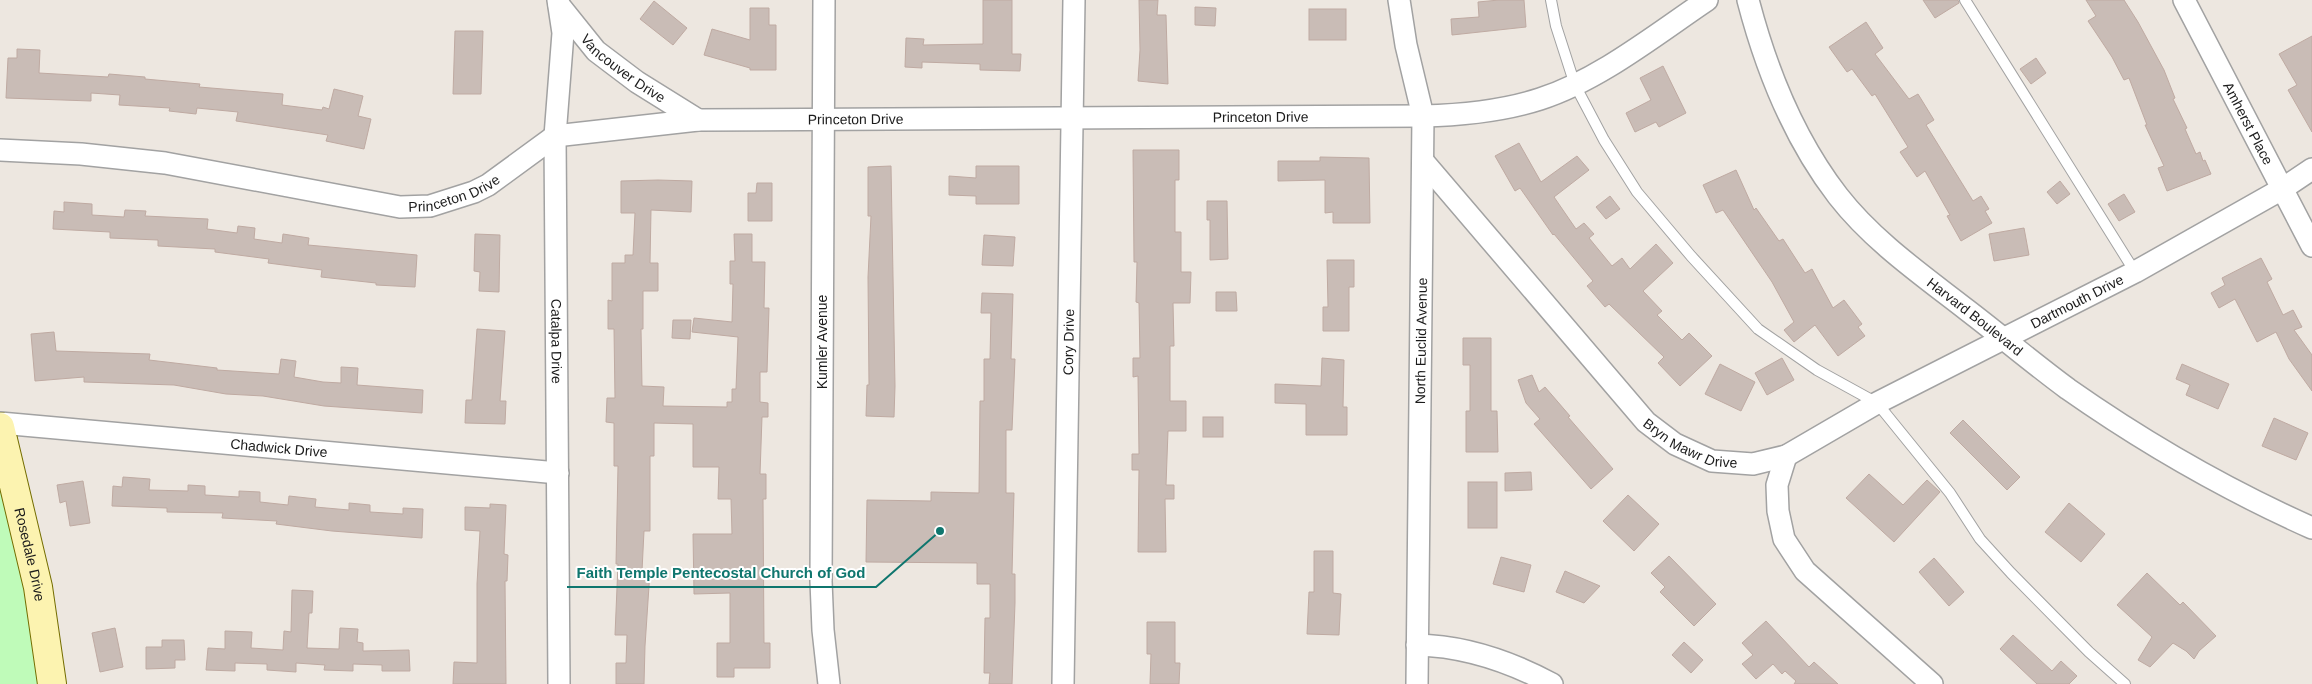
<svg xmlns="http://www.w3.org/2000/svg" width="2312" height="684" font-family="Arial,sans-serif">
<style>
.park{fill:#bffbb9}
.building{fill:#c9bcb6;stroke:#bfaaa2}
.lines{fill:none;stroke-linecap:round;stroke-linejoin:round}
.lane-casing{stroke:#a2a2a2;stroke-width:12}
.street-casing{stroke:#a2a2a2;stroke-width:24}
.secondary-casing{stroke:#746d01;stroke-width:30}
.lane{stroke:#fff;stroke-width:10}
.street{stroke:#fff;stroke-width:21}
.secondary{stroke:#fcf3b0;stroke-width:28}
.labels{text-anchor:middle;stroke-width:4;stroke-linejoin:round;paint-order:stroke}
.street-label{font-size:14px;fill:#1b1b1b;stroke:#fff}
.leader{fill:none;stroke:#0f766e;stroke-width:2}
.callout-dot{fill:#0f766e;stroke:#fff;stroke-width:2}
.callout-label{font-size:15px;text-anchor:middle;font-weight:bold;fill:#0f766e;stroke:#fff;stroke-width:4;stroke-linejoin:round;paint-order:stroke}
</style>
<rect width="100%" height="100%" fill="#ede7e0"/>
<path class="park" d="M0 427 52 684H0Z"/>
<g class="building">
<path d="M983 0H1012V54H1021L1020 71 980 70V64L922 62V68L905 67 906 38 924 39 923 45 983 44Z"/>
<path d="M1139 0H1158L1157 15H1166L1168 84 1138 81 1140 50Z"/>
<path d="M1499 0H1524L1526 27 1452 35 1451 19 1479 17 1478 2Z"/>
<path d="M1923 0H1958L1959 3 1935 18Z"/>
<path d="M2086 0H2124L2138 22 2164 70 2175 98 2173 99 2187 128 2185 129 2196 154 2200 152 2203 161 2205 160 2211 174 2167 191 2158 168 2164 166 2145 125H2147L2129 78 2124 80 2112 57 2088 21 2096 16Z"/>
<path d="M654 1 687 28 673 45 640 19Z"/>
<path d="M1195 7 1216 8 1215 26 1195 25Z"/>
<path d="M750 8H769V25H776V70H750V68L704 55 712 29 750 40Z"/>
<rect x="1309" y="9" width="37" height="31"/>
<path d="M1866 22 1883 48 1875 54 1909 99 1918 94 1934 120 1926 125 1973 201 1981 196 1989 209 1985 211 1992 223 1961 241 1947 216 1950 215 1925 171 1917 177 1900 152 1908 147 1875 94 1872 96 1852 69 1847 72 1829 47Z"/>
<path d="M455 31H483L481 94H453Z"/>
<path d="M2312 36V132L2288 90 2297 85 2279 54Z"/>
<path d="M17 49 40 50 39 73 108 77 109 74 145 77V79L200 84 199 87 283 94 282 105 322 110 323 107 329 109 334 89 363 96 358 116 371 119 364 149 326 141 328 135 236 121 238 112 197 108 196 114 169 111 170 108 119 105 120 95 91 93V101L6 98 8 58H17Z"/>
<path d="M2036 58 2046 73 2031 84 2020 69Z"/>
<path d="M1663 66 1686 113 1659 127 1656 122 1635 132 1626 113 1651 100 1640 78Z"/>
<path d="M1519 143 1541 182 1577 156 1589 170 1554 197 1576 229 1584 223 1594 234 1589 238 1612 266 1622 258 1630 269 1656 244 1673 263 1643 291 1662 311 1657 315 1682 340 1689 333 1712 356 1680 386 1658 363 1664 357 1609 304 1605 307 1587 286 1593 281 1554 234 1553 235 1520 188 1515 191 1495 156Z"/>
<path d="M1133 150H1179V180H1175V232H1181V272H1191L1190 303H1173L1174 346H1170V401H1186V431H1168L1166 485H1174V499H1165L1166 552H1138L1139 470H1132V454H1139L1138 376 1133 377V358H1140L1139 303 1136 302 1137 262H1134Z"/>
<path d="M1320 157 1369 158 1370 223H1333V212L1325 213V180L1278 181V161H1320Z"/>
<path d="M891 166 895 386 894 417 866 416 867 385H869L868 277 871 216H868V167Z"/>
<path d="M976 166H1019V204H976V196L949 195V176L976 178Z"/>
<path d="M1736 170 1754 210 1756 208 1779 241 1783 239 1805 273 1812 269 1833 308 1844 300 1862 324 1858 327 1865 336 1838 356 1815 325 1794 342 1784 330 1794 322 1772 282 1723 210 1716 213 1703 185Z"/>
<path d="M658 180 692 181 691 212 651 210 650 263H658V291H643V329H641L642 386 664 387 663 406 727 407V402H732V389H736L738 337 692 332 694 318 732 322 733 284H730V261H735L734 234H752V262H765L764 308H769L767 372H760V402L768 403V417H762L760 474H766V499H763L764 643H770V668H734V677H717V643H730V593L694 594 693 534H732L731 499H718L719 467H693V424L654 423V456H650V531H644L642 571H650L645 646 644 684H616V663H626L627 635H615L618 564H616L618 466H614V423L606 422 607 398H615L614 329H608V300L612 301V263H625V255H633L635 213H621V181Z"/>
<path d="M2060 181 2070 194 2057 204 2047 192Z"/>
<path d="M757 183H772V221H748V193H756Z"/>
<path d="M2124 194 2135 212 2119 221 2108 204Z"/>
<path d="M1610 196 1620 209 1606 219 1596 207Z"/>
<path d="M1207 201H1227L1228 259 1210 260V220H1207Z"/>
<path d="M64 202 92 204V215L124 217 125 210 146 211 145 216 208 219 207 229 237 233 238 226 255 228 254 239 282 243 283 234 309 238 308 245 417 255 415 287 376 285V283L321 277 322 270 268 263 269 259 215 252V249L158 246V240L110 238V232L53 229 54 211 64 212Z"/>
<path d="M2024 228 2029 255 1994 261 1989 234Z"/>
<path d="M475 234 500 235 499 292 479 291 480 272 474 271Z"/>
<path d="M984 235 1015 237 1013 266 982 265Z"/>
<path d="M2261 258 2272 279 2267 282 2283 315 2293 310 2302 327 2294 330 2312 355V391L2289 359 2276 332 2257 342 2235 299 2219 308 2211 293 2225 285 2222 278Z"/>
<path d="M1327 260H1354V287H1349V331H1323V307H1328Z"/>
<path d="M1216 292H1236L1237 311H1216Z"/>
<path d="M982 293 1013 294 1011 359H1015L1012 430H1006V493H1014L1012 574H1015V603L1012 684H989L990 673H984L985 618H990V584H977V563L866 562 867 500 931 501V492L979 493 980 401H984V359H990L991 313H981Z"/>
<path d="M673 320H691L690 339 672 338Z"/>
<path d="M477 329 505 331 500 401H506L505 424 465 423 466 400H472Z"/>
<path d="M54 332 56 351 150 354 149 360 217 368V370L279 374 281 359 296 361 294 377 323 382 341 383V367L358 368 357 385 423 390 422 413 324 406 263 396 226 394 174 385 84 382V377L35 381 31 334Z"/>
<path d="M1463 338H1491V411H1497L1498 452H1466V411H1470V365H1463Z"/>
<path d="M1322 358 1344 360 1343 407H1347V435H1306V404L1275 403V384L1321 386Z"/>
<path d="M1782 358 1794 380 1767 395 1755 373Z"/>
<path d="M1720 364 1755 382 1741 411 1705 394Z"/>
<path d="M2182 364 2229 384 2218 409 2186 395 2190 385 2176 379Z"/>
<path d="M1532 375 1539 392 1545 387 1570 416 1568 417 1613 469 1591 489 1534 424 1540 419 1526 403 1518 380Z"/>
<rect x="1203" y="417" width="20" height="20"/>
<path d="M2274 418 2308 433 2296 460 2262 446Z"/>
<path d="M1963 420 2020 477 2007 490 1950 433Z"/>
<path d="M1531 472 1532 490 1505 491V473Z"/>
<path d="M1869 474 1903 505 1927 480 1940 492 1894 542 1846 498Z"/>
<path d="M123 477 150 479 149 490 188 491V485L205 486V495L239 497V491L260 492V502L288 505 289 496 316 499 315 507 349 510V503L370 505V512L403 514V508L423 509 422 538 332 531 276 524 277 521 222 518 223 513 167 512V508L112 506 113 486 122 487Z"/>
<path d="M83 481 90 523 70 526 66 501 60 503 57 485Z"/>
<rect x="1468" y="482" width="29" height="46"/>
<path d="M1628 495 1659 524 1634 551 1603 521Z"/>
<path d="M2069 503 2105 534 2081 562 2045 532Z"/>
<path d="M490 504 506 505 504 554 508 555 507 581H505L506 684H453L454 662 477 663V584L480 531 465 530V507L490 508Z"/>
<path d="M1314 551H1333V593L1341 594 1339 635 1307 634 1309 592H1314Z"/>
<path d="M1669 556 1716 604 1694 626 1660 592 1665 587 1651 573Z"/>
<path d="M1501 557 1531 565 1524 592 1493 584Z"/>
<path d="M1934 558 1964 592 1949 606 1919 572Z"/>
<path d="M1565 571 1600 586 1584 603 1556 592Z"/>
<path d="M2147 573 2180 605 2183 602 2216 636 2199 651 2194 659 2186 651 2173 643 2150 667 2138 660 2152 637 2117 605Z"/>
<path d="M292 590 313 591 312 613H309L307 648 339 649 340 628 358 629 357 642 363 643V651L409 650 410 671H382V665L353 664V671L324 670 325 665 296 663V672L267 670V664L235 663V671L206 670 208 648 225 649V631L252 632 251 648 283 650 284 631 291 632Z"/>
<path d="M1766 621 1809 667 1814 662 1838 684H1794L1796 681 1785 671 1782 674 1773 664 1756 679 1742 664 1753 655 1742 643Z"/>
<path d="M1147 622H1175V663H1180L1179 684H1150L1151 654H1147Z"/>
<path d="M115 628 123 667 100 672 92 633Z"/>
<path d="M2013 635 2052 671 2061 661 2077 676 2069 684H2037L2000 649Z"/>
<path d="M162 640H184L185 660H175V668L146 669V647H162Z"/>
<path d="M1684 642 1703 660 1691 673 1672 655Z"/>
</g>
<g class="lines">
<g class="lane-casing">
<g id="lane">
<path d="M1551 0 1556 26 1575 85 1604 140 1637 192 1691 256 1758 329 1817 370 1877 403 1950 493 1980 539 2011 573 2089 652 2125 684"/>
<path d="M1965 0 2135 272"/>
</g>
</g>
<g class="street-casing">
<g id="street">
<path id="s1" d="M558 0 563 33 555 136 559 684"/>
<path d="M824 0 821 581 823 630 829 684"/>
<path d="M1399 0 1406 45 1423 116 1417 684"/>
<path id="s2" d="M1748 0C1766 69 1794 139 1838 196 1873 241 1922 275 1967 310 2001 336 2034 364 2068 389 2145 443 2227 490 2312 528"/>
<path id="s3" d="M2184 0 2312 246"/>
<path id="s4" d="M559 5 596 51 637 82 698 120"/>
<path id="s5" d="M0 150 81 154 165 163 400 207 430 206 474 192 488 185 555 136 698 120 1423 116C1461 115 1503 111 1540 99 1599 80 1655 35 1707 0"/>
<path id="s6" d="M1423 161 1646 422 1675 444 1712 461 1753 464 1786 456 1877 403 2135 272 2282 189 2312 169"/>
<path id="s7" d="M0 423 558 473"/>
<path d="M1786 456 1777 485 1778 511 1784 539 1805 571 1932 684"/>
<path d="M1417 645C1464 646 1511 662 1552 684"/>
<path id="s8" d="M1063 684 1074 0"/>
</g>
</g>
<g class="secondary-casing">
<g id="secondary">
<path id="s9" d="M0 427 38 587 52 684"/>
</g>
</g>
<use href="#lane" class="lane"/>
<use href="#street" class="street"/>
<use href="#secondary" class="secondary"/>
</g>
<g class="labels">
<g class="street-label">
<text dy="5" stroke="none"><textPath href="#s4" startOffset="91">Vancouver Drive</textPath></text>
<text dy="5" stroke="none"><textPath href="#s5" startOffset="1286">Princeton Drive</textPath></text>
<text dy="5" stroke="none"><textPath href="#s5" startOffset="881">Princeton Drive</textPath></text>
<text dy="5" stroke="none"><textPath href="#s3" startOffset="139">Amherst Place</textPath></text>
<text dy="5" stroke="none"><textPath href="#s5" startOffset="461">Princeton Drive</textPath></text>
<text dy="5" stroke="none"><textPath href="#s6" startOffset="825">Dartmouth Drive</textPath></text>
<text dy="5" stroke="none"><textPath href="#s2" startOffset="400">Harvard Boulevard</textPath></text>
<text transform="translate(1421 341) rotate(-89)" y="5">North Euclid Avenue</text>
<text dy="5" stroke="none"><textPath href="#s1" startOffset="342">Catalpa Drive</textPath></text>
<text transform="translate(822 342) rotate(-90)" y="5">Kumler Avenue</text>
<text dy="5" stroke="none"><textPath href="#s8" startOffset="342">Cory Drive</textPath></text>
<text dy="5" stroke="none"><textPath href="#s6" startOffset="394">Bryn Mawr Drive</textPath></text>
<text dy="5" stroke="none"><textPath href="#s7" startOffset="280">Chadwick Drive</textPath></text>
<text dy="5" stroke="none"><textPath href="#s9" startOffset="131">Rosedale Drive</textPath></text>
</g>
</g>
<path class="leader" d="M940 531L876 587H567"/>
<circle class="callout-dot" cx="940" cy="531" r="5"/>
<g class="callout-label">
<text x="721" y="578">Faith Temple Pentecostal Church of God</text>
</g>
</svg>
